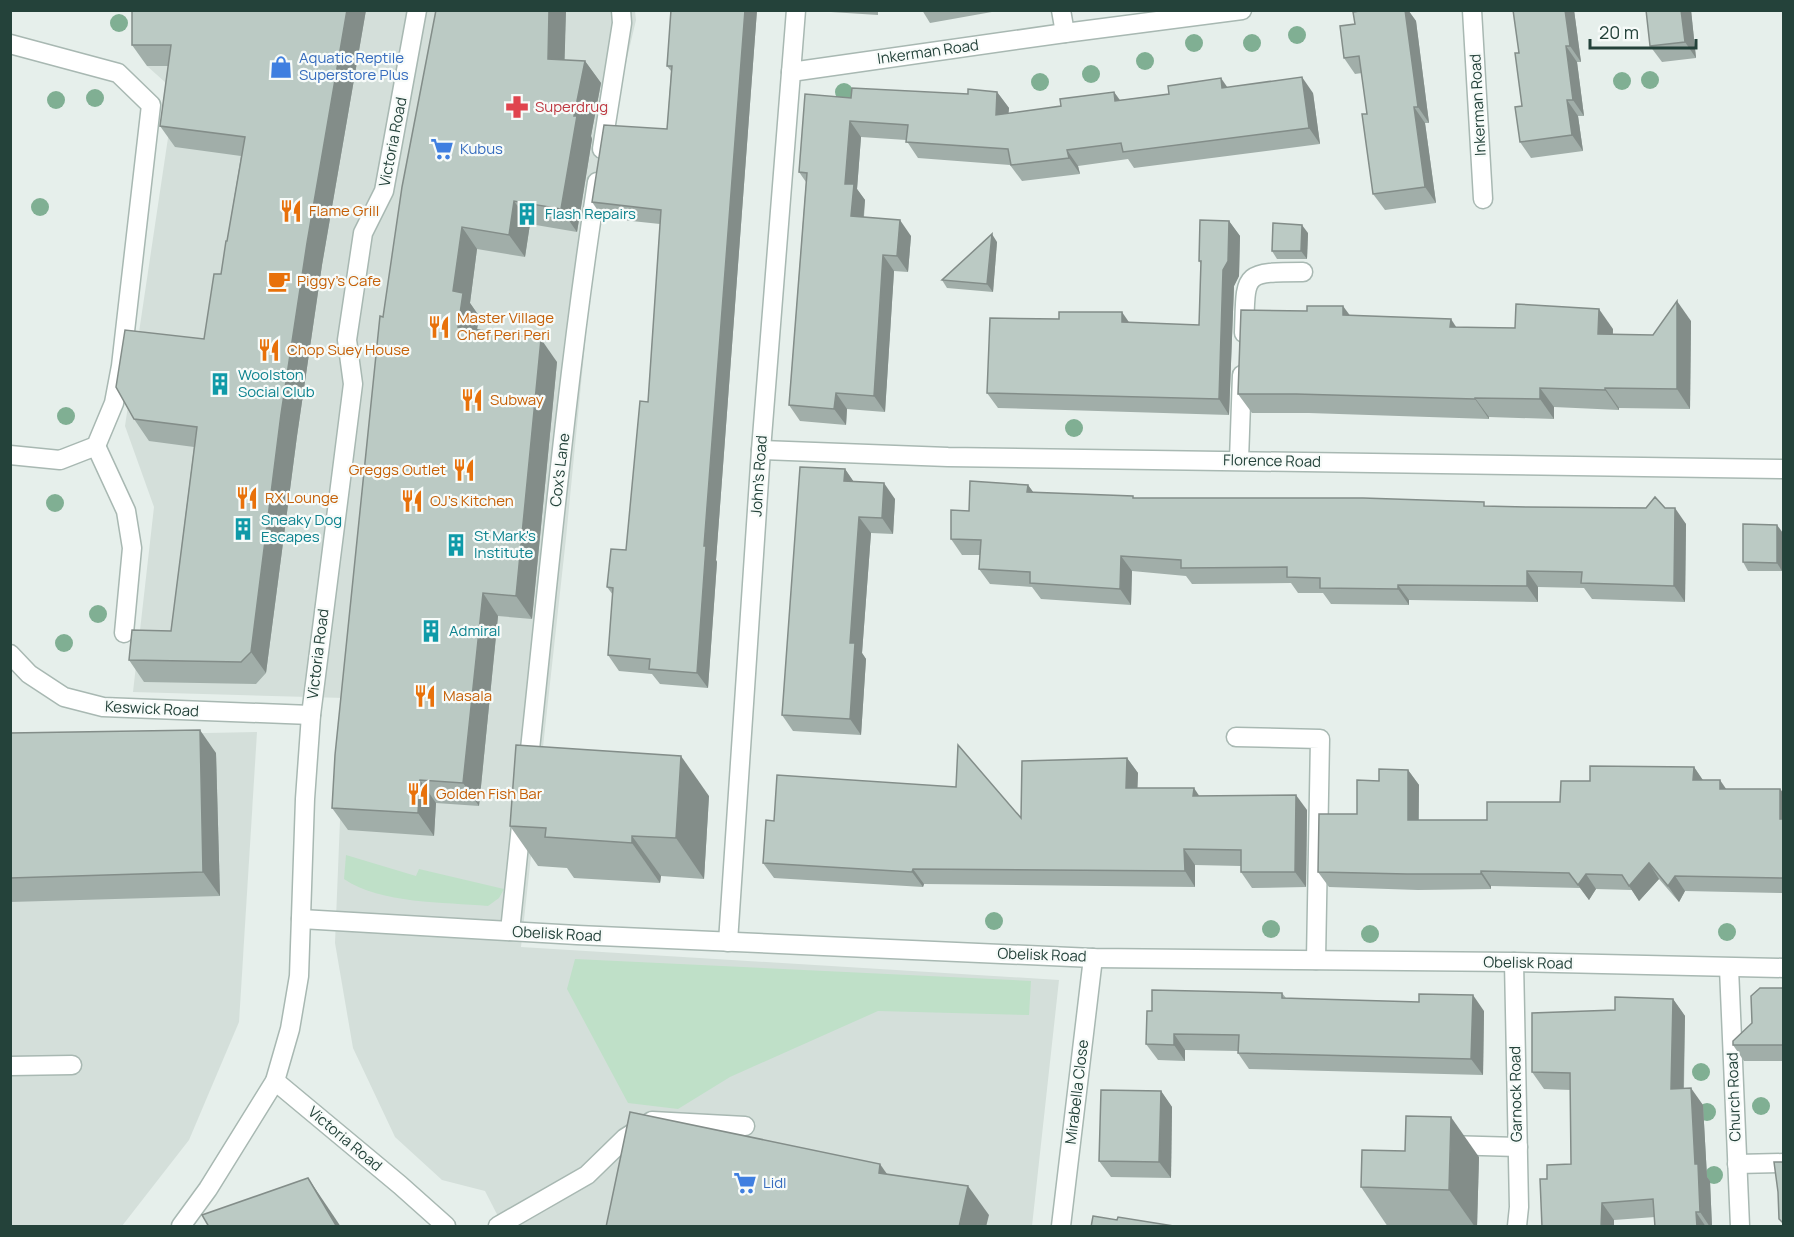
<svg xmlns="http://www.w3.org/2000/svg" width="1794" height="1237" font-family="Manrope,sans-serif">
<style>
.built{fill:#d4dfda}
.green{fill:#bfe0c8}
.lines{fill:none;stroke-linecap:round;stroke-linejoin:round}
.service-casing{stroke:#a8b8b2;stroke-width:21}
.minor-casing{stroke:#a8b8b2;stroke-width:21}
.tertiary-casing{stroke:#a8b8b2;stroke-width:21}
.service{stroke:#fff;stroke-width:18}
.minor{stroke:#fff;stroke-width:18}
.tertiary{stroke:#fff;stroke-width:18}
.tree{fill:#80af93}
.wall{fill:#a1aea9}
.shaded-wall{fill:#838d89}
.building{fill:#bbcac4;stroke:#838d89;stroke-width:1.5}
.labels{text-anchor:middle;stroke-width:4.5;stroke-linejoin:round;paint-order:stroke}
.street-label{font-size:15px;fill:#24423a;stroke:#f7fbf9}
.shop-label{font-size:15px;fill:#366cbe;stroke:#f7fbf9;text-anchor:start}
.health-label{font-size:15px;fill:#be3a42;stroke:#f7fbf9;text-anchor:start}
.food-label{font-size:15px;fill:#c56008;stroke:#f7fbf9;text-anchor:start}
.culture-label{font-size:15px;fill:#0d838f;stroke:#f7fbf9;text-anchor:start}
</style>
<rect width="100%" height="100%" fill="#e6efeb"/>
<g class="built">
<path d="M147 11H635L636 20 613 118 592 272 566 538 521 947 1059 980 1032 1226H503L485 1191 442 1180 395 1137 353 1048 335 943 345 698 133 692 154 507 125 426 175 91 147 66Z"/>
<path d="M257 732 239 1022 189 1140 122 1226H11L10 737Z"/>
</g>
<g class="green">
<path d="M346 855 416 876 419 869 504 889 499 898 488 906C444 902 381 904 344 879Z"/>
<path d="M575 959 1031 981 1029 1015 878 1011 730 1077 678 1109 628 1103 567 989Z"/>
</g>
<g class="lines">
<g class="service-casing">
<g id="service">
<path d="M10 44 118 73 151 105 121 366 114 403 96 446 60 460 10 455"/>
<path d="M602 149 622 23 621 10"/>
<path d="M1244 333C1246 273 1241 272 1303 272"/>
<path d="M96 446 126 511 132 548 124 633"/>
<path d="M1239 460 1242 375"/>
<path d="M1236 737 1320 739 1316 960"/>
<path d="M528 768C549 573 567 376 597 182"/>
<path d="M510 931 522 816"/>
<path d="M10 1066 72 1065"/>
<path d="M1446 1145 1518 1147"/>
<path d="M498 1226 587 1175 625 1138 652 1121 745 1126"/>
</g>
</g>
<g class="minor-casing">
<g id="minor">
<path d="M1061 10 1065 33"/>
<path d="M1472 10 1483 199"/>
<path d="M791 72 1065 33 1242 10"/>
<path d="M761 450 948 457 1784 469"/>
<path d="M301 919 577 935 1093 958 1514 962 1784 968"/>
<path d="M728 942 761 450 796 10"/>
<path d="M1514 962 1519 1207 1517 1226"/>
<path d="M1729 968 1740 1226"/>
<path d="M275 1081 400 1185 446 1226"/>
<path d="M1737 1164 1784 1163"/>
<path d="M1061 1226 1093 958"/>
</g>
</g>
<g class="tertiary-casing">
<g id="tertiary">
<path d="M10 654 29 674 64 697 103 707 311 715"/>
<path d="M181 1226 208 1189 275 1081 290 1029 299 976 305 799 311 715 353 384 347 340 363 233 384 191 417 10"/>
</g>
</g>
<use href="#service" class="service"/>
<use href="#minor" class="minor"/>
<use href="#tertiary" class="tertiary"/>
</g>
<g class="tree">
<circle cx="119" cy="23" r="9"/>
<circle cx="1297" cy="35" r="9"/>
<circle cx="1194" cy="43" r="9"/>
<circle cx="1252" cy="43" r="9"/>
<circle cx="1145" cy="61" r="9"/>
<circle cx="1091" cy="74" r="9"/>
<circle cx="1650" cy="80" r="9"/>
<circle cx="1622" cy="81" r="9"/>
<circle cx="1040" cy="82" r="9"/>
<circle cx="844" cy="92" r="9"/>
<circle cx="95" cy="98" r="9"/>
<circle cx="56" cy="100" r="9"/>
<circle cx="40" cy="207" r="9"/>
<circle cx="66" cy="416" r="9"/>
<circle cx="1074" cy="428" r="9"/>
<circle cx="55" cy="503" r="9"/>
<circle cx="98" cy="614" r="9"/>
<circle cx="64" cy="643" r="9"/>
<circle cx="994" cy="921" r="9"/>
<circle cx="1271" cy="929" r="9"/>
<circle cx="1727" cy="932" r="9"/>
<circle cx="1370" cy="934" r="9"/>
<circle cx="1701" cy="1072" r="9"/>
<circle cx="1761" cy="1106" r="9"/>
<circle cx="1707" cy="1112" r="9"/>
<circle cx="1714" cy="1175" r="9"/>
</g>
<g class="wall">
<path d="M366 10 322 265 297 436 266 673 256 684 144 682 129 660 171 631 194 447 149 441 134 419 204 339 221 274 227 241 241 156 175 147 160 126 168 66H147L132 45Z"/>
<path d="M436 10H566L564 60 585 61 601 83 591 136 592 139 577 232 530 224 525 257 477 249 470 303 479 316 477 330 557 362 532 619 498 616 479 806 436 803 434 836 348 830 332 808 383 317Z"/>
<path d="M671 10H757L716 560 717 562 708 688 660 684 652 674 619 671 608 655 613 595 607 587 626 550 648 402 660 224 603 218 592 202 667 129 671 71 667 66Z"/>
<path d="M830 10H878V15L831 12Z"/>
<path d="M922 10H1003L930 23Z"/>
<path d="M1366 10H1408L1416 21 1429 123H1425L1436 203 1385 210 1373 194 1367 114 1362 73 1355 74 1344 58 1355 24Z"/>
<path d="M1513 10H1574L1581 62H1577L1584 116H1578L1583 151 1531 158 1520 142 1522 106 1519 53Z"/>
<path d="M1691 10 1696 58 1662 62 1650 46Z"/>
<path d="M1227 87 1313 93 1320 144 1134 168 1128 159 1078 166 1080 174 1022 181 1010 165 918 158 906 140 861 137 857 189 865 200 864 217 911 236 908 272 894 271 885 412 847 409 846 425 800 421 789 405 806 182 799 172 851 98 968 94 997 92 1009 108 1008 114 1061 106 1114 92 1120 100Z"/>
<path d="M1229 221 1240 236 1239 276 1234 286 1229 415 998 408 987 393 1129 323 1199 325 1201 264 1199 261Z"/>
<path d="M1308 233 1307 259H1277L1272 251Z"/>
<path d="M997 242 993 292 947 288 942 280Z"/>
<path d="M1307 311 1456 327 1613 329V335H1653L1691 321 1690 409 1619 408V410L1554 407V419L1489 417V419L1309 413H1252L1238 394Z"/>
<path d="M845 469 853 481 895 499 893 534 871 533 862 653 866 659 861 735 793 731 782 715Z"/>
<path d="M1028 485 1033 492 1134 498 1528 507 1665 508 1686 524 1685 602 1592 599 1584 588 1538 587V602L1409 600V605L1331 604 1323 593H1298L1291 583 1192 584 1186 576 1132 571 1131 605 1041 599 1032 587 990 584 979 569 980 555H962L951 539 969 511Z"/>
<path d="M1783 533 1782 571H1748L1743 562Z"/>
<path d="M10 733 216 753 220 896 10 902Z"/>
<path d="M1127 758 1138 773 1137 788 1307 810 1306 887 1252 888 1241 872V866L1195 865V887L924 884 923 887 774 878 763 863 774 821 1021 818Z"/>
<path d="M1694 767 1703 780 1726 789H1780L1784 794V893L1685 891 1679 902 1659 879 1639 901 1632 890 1596 889 1589 900 1580 888 1491 886V889L1418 890 1329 887 1318 872 1379 781 1408 770 1419 785V820H1487L1560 802 1590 781Z"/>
<path d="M709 796 704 879 661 876 660 883 574 878 567 868 538 866 510 826Z"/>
<path d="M1784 988V1061H1744L1733 1045Z"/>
<path d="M1282 993 1286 998 1484 1011 1483 1075 1249 1069 1238 1053V1051L1185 1050V1061L1158 1060 1146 1044 1152 1011Z"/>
<path d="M1673 999 1685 1016 1684 1088 1703 1105 1707 1177 1710 1181 1712 1227H1655V1217L1614 1220V1227H1542L1547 1179 1571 1164V1090L1544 1089 1532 1072 1615 1010Z"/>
<path d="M1161 1091 1172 1107 1171 1178 1111 1177 1099 1161Z"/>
<path d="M1479 1157 1477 1227H1388L1361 1187Z"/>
</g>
<g class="shaded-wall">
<path d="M347 10H366L322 265 297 436 266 673 251 652 281 414 307 243Z"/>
<path d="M549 10H566L564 82 548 59Z"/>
<path d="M745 10H757L716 560 717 562 708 688 697 673 704 546Z"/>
<path d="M1405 10H1408L1416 21 1429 123 1418 107Z"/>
<path d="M1565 10H1574L1581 62 1570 46Z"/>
<path d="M1681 10H1691L1696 58 1685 42Z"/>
<path d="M1566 46 1577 62 1584 116 1573 100Z"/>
<path d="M585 61 601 83 591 136 592 139 577 232 561 209 574 116Z"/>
<path d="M1302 77 1313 93 1320 144 1309 128Z"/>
<path d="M1221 78 1232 94 1222 88Z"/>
<path d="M997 92 1009 108 1007 131 996 115Z"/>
<path d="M1114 92 1125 108 1115 101Z"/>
<path d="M1567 100 1578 116 1583 151 1572 135Z"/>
<path d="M1414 107 1425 123 1436 203 1425 187Z"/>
<path d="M850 121 861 137 857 189 865 200 862 232 851 216 845 184Z"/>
<path d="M1067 150 1078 166 1080 174 1069 158Z"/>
<path d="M514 201 530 224 525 257 509 235Z"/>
<path d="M900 220 911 236 908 272 897 256Z"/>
<path d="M1229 221 1240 236 1239 276 1234 286 1229 415 1219 399 1223 270Z"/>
<path d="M1302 225 1308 233 1307 259 1301 251Z"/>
<path d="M462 227 477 249 470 303 479 316 474 350 458 327 453 291Z"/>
<path d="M992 234 997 242 993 292 987 284Z"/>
<path d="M883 255 894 271 885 412 874 396Z"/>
<path d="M1677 301 1691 321 1690 409 1677 389Z"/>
<path d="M1343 306 1357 325 1343 315Z"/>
<path d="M1599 309 1613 329 1612 354 1598 334Z"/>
<path d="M1122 312 1133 328 1122 322Z"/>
<path d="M1451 319 1464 339 1450 327Z"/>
<path d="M541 339 557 362 532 619 516 596Z"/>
<path d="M1540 388 1554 407V419L1540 399Z"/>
<path d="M1605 388 1619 408V410L1605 390Z"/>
<path d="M836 393 847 409 846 425 834 409Z"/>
<path d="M1475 398 1489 417V419L1475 399Z"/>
<path d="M845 469 856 485 844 481Z"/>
<path d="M884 483 895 499 893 534 882 518Z"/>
<path d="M1028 485 1039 500 1027 492Z"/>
<path d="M1675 508 1686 524 1685 602 1674 586Z"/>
<path d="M859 517 871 533 862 653 866 659 861 735 850 719V643Z"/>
<path d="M1777 525 1783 533 1782 571 1777 563Z"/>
<path d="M1121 556 1132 571 1131 605 1120 589Z"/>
<path d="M1527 571 1538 587V602L1527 586Z"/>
<path d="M1398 585 1409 600V605L1398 589Z"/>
<path d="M483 593 498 616 479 806 463 783Z"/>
<path d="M200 730 216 753 220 896 203 872Z"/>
<path d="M681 756 709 796 704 879 676 838Z"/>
<path d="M1127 758 1138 773 1137 803 1126 788Z"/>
<path d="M1694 767 1704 782 1693 780Z"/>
<path d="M1408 770 1419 785 1418 836 1408 820Z"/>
<path d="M420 780 436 803 434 836 418 813Z"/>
<path d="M1720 780 1731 796 1720 789Z"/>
<path d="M1194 788 1204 803 1193 796Z"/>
<path d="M1780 789 1784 794V824L1780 819Z"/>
<path d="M1296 795 1307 810 1306 887 1295 872Z"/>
<path d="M632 836 661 876 660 883 632 843Z"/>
<path d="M1184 849 1195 865V887L1185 871Z"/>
<path d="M1649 863 1659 879 1639 901 1629 886Z"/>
<path d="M913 869 924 884 923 887 912 872Z"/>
<path d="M1481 871 1491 886V889L1481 874Z"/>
<path d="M1586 874 1596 889 1589 900 1578 885Z"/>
<path d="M1675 876 1685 891 1679 902 1668 886Z"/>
<path d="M1473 995 1484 1011 1483 1075 1471 1059Z"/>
<path d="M1673 999 1685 1016 1683 1106 1671 1089Z"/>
<path d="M1174 1034 1185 1050V1061L1174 1045Z"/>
<path d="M1691 1088 1703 1105 1707 1177 1710 1181 1712 1227H1710L1700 1212 1695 1164Z"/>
<path d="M1161 1091 1172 1107 1171 1178 1159 1162Z"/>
<path d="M1451 1117 1479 1157 1477 1227H1475L1449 1190Z"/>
<path d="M880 1164 901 1194 879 1173Z"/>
<path d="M308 1178 333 1215 341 1227H337Z"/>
<path d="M968 1186 989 1215 986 1227H959Z"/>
<path d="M1602 1203 1614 1220V1227H1601Z"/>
<path d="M1696 1212 1706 1227H1697Z"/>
</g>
<g class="building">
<path d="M132 10H347L307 243 281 414 251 652 241 662 129 660 132 630 171 631 197 427 134 419 116 387 125 330 204 339 214 274H221L226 241H227L245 137 160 126 171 45H132Z"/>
<path d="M436 10H549L548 59 585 61 574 116H577L561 209 514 201 509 235 462 227 453 291 463 293 458 327 541 339 516 596 483 593 463 783 420 780 418 813 332 808 335 755 380 316 383 317 402 187Z"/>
<path d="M671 10H745L704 546H706L697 673 649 669 650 659 608 655 613 588 607 587 611 549 626 550 640 401 648 402 661 210 592 202 604 125 667 129 672 66H667Z"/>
<path d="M1366 10H1405L1418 107H1414L1425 187 1373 194 1362 114H1367L1359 56 1344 58 1340 26 1355 24 1353 12Z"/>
<path d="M1513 10H1565L1570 46H1566L1573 100H1567L1572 135 1520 142 1515 107 1522 106 1515 53H1519Z"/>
<path d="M1646 10H1681L1685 42 1650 46Z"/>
<path d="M1302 77 1309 128 1123 152 1121 143 1067 150 1069 158 1011 165 1008 149 906 142 908 125 850 121 845 184H854L851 216 900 220 897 256 883 255 874 396 836 393 834 409 789 405 807 173 799 172 805 94 851 98 852 88 968 94V89L997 92 996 115 1061 106 1060 99 1114 92 1115 101 1169 94 1168 86 1221 78 1222 88Z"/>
<path d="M1200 220 1229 221 1228 261 1223 270 1219 399 987 393 990 318 1059 319V312H1122V322L1199 325 1201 261H1199Z"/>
<path d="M1273 223 1302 225 1301 251H1272Z"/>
<path d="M992 234 987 284 942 280Z"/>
<path d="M1677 301V389L1605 388V390L1540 388V399L1475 398V399L1296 394H1238L1241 310 1307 311V306H1343V315L1451 319 1450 327 1515 328 1516 304 1599 309 1598 334 1653 335Z"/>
<path d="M800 467 845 469 844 481 884 483 882 518 859 517 850 643H855L850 719 782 715Z"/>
<path d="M970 481 1028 485 1027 492 1133 496V498H1363L1484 502V506L1528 507 1646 508 1655 497 1665 508H1675L1674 586 1581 583 1582 572 1527 571V586L1398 585V589L1320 588V578L1287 577V567L1181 568V560L1121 556 1120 589 1030 583V572L979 569 981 540 951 539V510L969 511Z"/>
<path d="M1743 524 1777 525V563L1743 562Z"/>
<path d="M200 730 203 872 10 878V733Z"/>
<path d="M516 745 681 756 676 838 632 836V843L545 837 546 828 510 826Z"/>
<path d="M958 745 1021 818 1022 761 1127 758 1126 788H1194L1193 796 1296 795 1295 872H1241V850L1184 849 1185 871 913 869 912 872 763 863 766 820 774 821 777 775 956 787Z"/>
<path d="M1590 766 1694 767 1693 780H1720V789H1780V819H1784L1783 878 1675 876 1668 886 1649 863 1629 886 1622 875 1586 874 1578 885 1569 873 1481 871V874H1407L1318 872 1319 814H1357V780L1379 781V769L1408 770V820H1487V802H1560L1561 781H1590Z"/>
<path d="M1760 988H1784V1045H1733V1041L1752 1023 1751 996Z"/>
<path d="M1152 990 1282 993V998L1419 1002V994L1473 995 1471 1059 1238 1053 1239 1035 1174 1034V1045L1146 1044 1147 1011H1152Z"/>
<path d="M1615 997 1673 999 1671 1089 1691 1088 1695 1164H1698L1700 1212H1696L1697 1227H1655L1653 1199 1602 1203 1601 1227H1542L1540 1179H1547V1165L1571 1164 1570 1073 1532 1072V1013L1615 1010Z"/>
<path d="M1101 1090 1161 1091 1159 1162 1099 1161Z"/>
<path d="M630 1112 880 1164 879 1173 968 1186 959 1227H606Z"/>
<path d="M1406 1116 1451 1117 1449 1190 1361 1187 1362 1150 1405 1151Z"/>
<path d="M1774 1162H1784V1224L1779 1219 1778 1192Z"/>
<path d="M308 1178 337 1227H209L202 1215Z"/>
<path d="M1093 1216 1117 1220 1118 1217 1180 1227H1091Z"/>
</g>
<defs>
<g id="shop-bare" transform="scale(1.8)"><path d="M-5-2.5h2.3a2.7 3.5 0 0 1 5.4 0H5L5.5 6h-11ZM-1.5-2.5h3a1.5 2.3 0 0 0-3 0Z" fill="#3f7fe0" stroke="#f7fbf9" stroke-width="2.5" paint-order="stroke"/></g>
<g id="pharmacy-bare" transform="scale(1.8)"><path d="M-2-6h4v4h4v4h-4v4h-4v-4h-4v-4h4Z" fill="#e0444e" stroke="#f7fbf9" stroke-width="2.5" paint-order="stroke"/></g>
<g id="supermarket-bare" transform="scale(1.8)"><path d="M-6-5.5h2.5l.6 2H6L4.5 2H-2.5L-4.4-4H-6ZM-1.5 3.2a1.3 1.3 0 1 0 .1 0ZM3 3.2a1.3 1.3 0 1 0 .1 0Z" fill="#3f7fe0" stroke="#f7fbf9" stroke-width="2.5" paint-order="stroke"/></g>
<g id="restaurant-bare" transform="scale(1.8)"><path d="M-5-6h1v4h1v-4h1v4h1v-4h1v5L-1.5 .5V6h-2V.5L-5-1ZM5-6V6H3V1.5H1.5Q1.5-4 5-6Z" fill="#e8710a" stroke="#f7fbf9" stroke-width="2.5" paint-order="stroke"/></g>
<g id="building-bare" transform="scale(1.8)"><path d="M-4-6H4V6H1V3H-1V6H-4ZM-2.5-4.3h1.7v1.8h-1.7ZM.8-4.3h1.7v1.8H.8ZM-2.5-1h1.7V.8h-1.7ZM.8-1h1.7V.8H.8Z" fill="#0f9aa8" stroke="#f7fbf9" stroke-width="2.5" paint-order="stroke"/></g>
<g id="cafe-bare" transform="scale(1.8)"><path d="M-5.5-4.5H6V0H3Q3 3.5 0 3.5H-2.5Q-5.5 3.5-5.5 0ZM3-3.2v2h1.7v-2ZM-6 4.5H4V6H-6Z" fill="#e8710a" stroke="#f7fbf9" stroke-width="2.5" paint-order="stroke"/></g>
</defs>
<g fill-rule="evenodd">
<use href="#shop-bare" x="281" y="67"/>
<use href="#pharmacy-bare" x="517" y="107"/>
<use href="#supermarket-bare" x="442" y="149"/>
<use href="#restaurant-bare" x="291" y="211"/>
<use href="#building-bare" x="527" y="214"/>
<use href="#cafe-bare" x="279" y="281"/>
<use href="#restaurant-bare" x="439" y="327"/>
<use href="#restaurant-bare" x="269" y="350"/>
<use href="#building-bare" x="220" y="384"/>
<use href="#restaurant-bare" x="472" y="400"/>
<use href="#restaurant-bare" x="464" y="470"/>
<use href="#restaurant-bare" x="247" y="498"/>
<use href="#restaurant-bare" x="412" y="501"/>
<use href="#building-bare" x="243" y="529"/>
<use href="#building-bare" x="456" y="545"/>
<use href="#building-bare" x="431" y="631"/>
<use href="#restaurant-bare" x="425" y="696"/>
<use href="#restaurant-bare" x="418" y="794"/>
<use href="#supermarket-bare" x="745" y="1183"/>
</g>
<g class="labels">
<g class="street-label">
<text transform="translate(928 52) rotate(-8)" y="5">Inkerman Road</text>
<text transform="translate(1478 105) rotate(-93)" y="5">Inkerman Road</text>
<text transform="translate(393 142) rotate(-79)" y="5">Victoria Road</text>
<text transform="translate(1272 461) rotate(1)" y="5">Florence Road</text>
<text transform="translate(560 470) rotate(-83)" y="5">Cox's Lane</text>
<text transform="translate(759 476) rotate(-86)" y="5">John's Road</text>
<text transform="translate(318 654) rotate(-83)" y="5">Victoria Road</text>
<text transform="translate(152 709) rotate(3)" y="5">Keswick Road</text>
<text transform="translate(557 934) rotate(3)" y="5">Obelisk Road</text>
<text transform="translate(1042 955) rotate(2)" y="5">Obelisk Road</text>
<text transform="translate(1528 963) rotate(1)" y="5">Obelisk Road</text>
<text transform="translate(1077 1092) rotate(-83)" y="5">Mirabella Close</text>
<text transform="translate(1516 1094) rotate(-91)" y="5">Garnock Road</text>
<text transform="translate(1734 1097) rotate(-92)" y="5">Church Road</text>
<text transform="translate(345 1139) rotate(40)" y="5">Victoria Road</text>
</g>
<g class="shop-label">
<text x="299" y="63">Aquatic Reptile<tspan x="299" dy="17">Superstore Plus</tspan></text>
<text x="460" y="154">Kubus</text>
<text x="763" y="1188">Lidl</text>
</g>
<g class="health-label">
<text x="535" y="112">Superdrug</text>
</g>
<g class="food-label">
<text x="309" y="216">Flame Grill</text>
<text x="297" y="286">Piggy's Cafe</text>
<text x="457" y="323">Master Village<tspan x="457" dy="17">Chef Peri Peri</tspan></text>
<text x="287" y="355">Chop Suey House</text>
<text x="490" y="405">Subway</text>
<text x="446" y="475" text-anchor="end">Greggs Outlet</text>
<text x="265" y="503">RX Lounge</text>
<text x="430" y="506">OJ's Kitchen</text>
<text x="443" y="701">Masala</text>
<text x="436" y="799">Golden Fish Bar</text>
</g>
<g class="culture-label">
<text x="545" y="219">Flash Repairs</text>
<text x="238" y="380">Woolston<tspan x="238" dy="17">Social Club</tspan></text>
<text x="261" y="525">Sneaky Dog<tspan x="261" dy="17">Escapes</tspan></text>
<text x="474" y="541">St Mark's<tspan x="474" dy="17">Institute</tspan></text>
<text x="449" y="636">Admiral</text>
</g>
</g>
<rect width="1794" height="1237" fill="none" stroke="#24423a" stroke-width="24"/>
<path d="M1590 39v9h106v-9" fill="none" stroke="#24423a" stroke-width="3"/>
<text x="1599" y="39" font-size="18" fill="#24423a" stroke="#f7fbf9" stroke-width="4.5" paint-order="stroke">20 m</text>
</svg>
